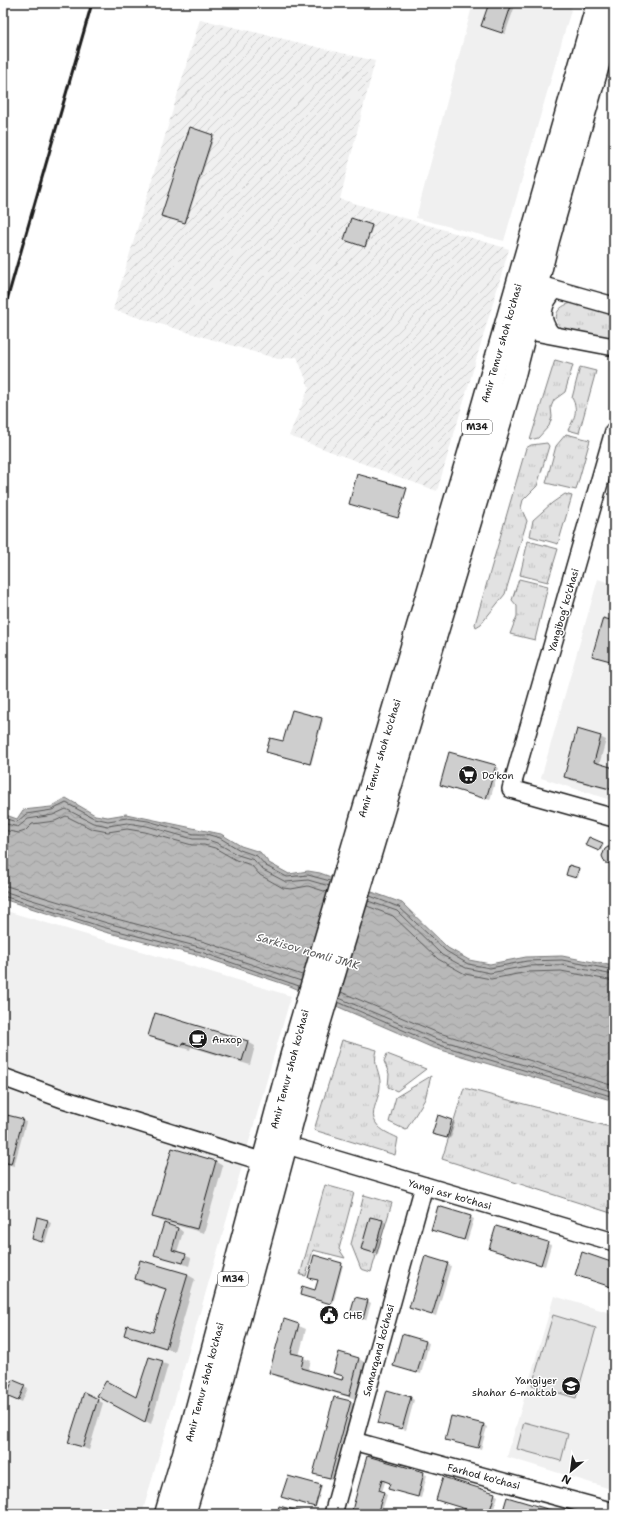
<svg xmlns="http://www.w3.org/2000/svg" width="617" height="1517" font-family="'Shantell Sans',sans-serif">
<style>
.built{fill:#f0f0f0}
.industrial{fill:url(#industrial-furrows)}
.grass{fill:url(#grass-tufts);stroke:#7f7f7f}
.garden{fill:#e2e2e2;stroke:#7f7f7f}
.water{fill:url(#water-waves);stroke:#7a7a7a}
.shadow{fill:#0003}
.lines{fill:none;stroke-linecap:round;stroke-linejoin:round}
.shore{stroke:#5a5a5a;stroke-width:1}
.building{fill:#cecece;stroke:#1c1c1c}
.minor-casing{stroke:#1c1c1c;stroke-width:20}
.highway-casing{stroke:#1c1c1c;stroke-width:25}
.minor{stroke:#fff;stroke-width:17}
.highway{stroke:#fff;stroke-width:22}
.rail{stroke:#1c1c1c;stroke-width:3}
.labels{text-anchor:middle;stroke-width:3;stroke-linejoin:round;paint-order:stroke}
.shield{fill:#fff;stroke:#606060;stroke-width:1}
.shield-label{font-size:9px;font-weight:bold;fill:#1c1c1c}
.street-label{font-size:10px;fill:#1c1c1c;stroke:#fff}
.poi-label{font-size:10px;fill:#1c1c1c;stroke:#fff;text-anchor:start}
.water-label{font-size:11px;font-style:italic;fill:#5a5a5a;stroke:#fff}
</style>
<defs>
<pattern id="industrial-furrows" width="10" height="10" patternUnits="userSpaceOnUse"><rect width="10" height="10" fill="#f0f0f0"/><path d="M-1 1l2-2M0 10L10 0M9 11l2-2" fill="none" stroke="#cdcdcd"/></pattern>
<pattern id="grass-tufts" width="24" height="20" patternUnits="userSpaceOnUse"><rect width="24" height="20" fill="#e2e2e2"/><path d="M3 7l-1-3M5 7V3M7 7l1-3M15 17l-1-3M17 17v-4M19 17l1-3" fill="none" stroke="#c1c1c1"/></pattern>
<pattern id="water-waves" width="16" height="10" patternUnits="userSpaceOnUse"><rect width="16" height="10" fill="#b8b8b8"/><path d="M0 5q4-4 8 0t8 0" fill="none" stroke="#9e9e9e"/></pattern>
</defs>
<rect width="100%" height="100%" fill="#fff"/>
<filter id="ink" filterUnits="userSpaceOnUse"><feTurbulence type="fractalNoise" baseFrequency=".025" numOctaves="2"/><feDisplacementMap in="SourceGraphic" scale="8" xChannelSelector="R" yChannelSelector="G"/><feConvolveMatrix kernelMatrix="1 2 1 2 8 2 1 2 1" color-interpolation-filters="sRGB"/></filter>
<g filter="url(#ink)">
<g class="built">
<path d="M473 3H573L504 241 416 218Z"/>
<path d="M598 579 613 584 614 581V801L541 778Z"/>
<path d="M3 910 291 996 142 1514H3Z"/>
<path d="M554 1296 614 1314V1490L507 1457Z"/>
</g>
<path class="industrial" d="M200 19 375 61 340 199 509 249 437 491 289 436 309 387 297 357 278 359 113 310Z"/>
<g class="grass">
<path d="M572 303 614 315V344L562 329C551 317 557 306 572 303Z"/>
<path d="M555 360 573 365 565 392 554 400 551 407 552 417 549 426 538 438 530 440Z"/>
<path d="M580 367 596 371 579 433 568 430C574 419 579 410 572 398Z"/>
<path d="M566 434 590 440 576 490 546 483 556 446Z"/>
<path d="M547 443 549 446 537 486 523 500 521 508 527 521 505 594 481 624 476 627 475 624 526 448 531 445Z"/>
<path d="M565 494 572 496 558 544 530 536 533 520 552 503Z"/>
<path d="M528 541 558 549 548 582 520 575Z"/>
<path d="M519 579 548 586 535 640 510 634 517 616V606L512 600Z"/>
<path d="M342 1040 377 1050C372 1066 381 1071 380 1086 380 1096 371 1110 374 1119 378 1130 388 1133 398 1138L395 1155 314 1130Z"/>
<path d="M387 1054 426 1069 397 1091 388 1087 389 1074 384 1061Z"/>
<path d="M431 1076 425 1099 406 1130 389 1122 396 1097Z"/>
<path d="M464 1088 614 1128V1214L442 1159Z"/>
<path d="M325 1185 354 1193 339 1249 345 1258 313 1250 306 1276 300 1275Z"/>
<path d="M364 1195 392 1203 371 1272 361 1269 351 1244Z"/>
</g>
<g class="garden">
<path d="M553 1315 596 1328 576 1398 532 1385Z"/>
<path d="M524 1422 568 1434 561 1461 517 1449Z"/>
</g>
<path class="water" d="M66 798 95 815 108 817 126 814 221 834 241 846 260 852 269 863 289 874 308 871 320 873 402 903 448 948 469 960 490 964 526 957 562 956 614 966V1101L431 1047 290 986 200 956 105 932 3 899V814L17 819 23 810 51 807Z"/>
<g class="shadow">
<path d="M490 3H516L505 34 486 27Z"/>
<path d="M213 136 214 137 186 223 164 216Z"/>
<path d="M372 225 373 226 366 247 346 241Z"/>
<path d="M406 489H407L399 518 351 504Z"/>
<path d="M292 711 323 720 311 765 269 753 284 742Z"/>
<path d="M600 737 606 740 599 765 614 769V791L571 780 565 777Z"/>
<path d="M495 766 499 768 490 800 441 785Z"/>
<path d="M590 838 604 844 601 851 587 845Z"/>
<path d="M609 848 614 849V865L604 859V852Z"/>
<path d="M578 869 580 870 578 878 569 875Z"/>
<path d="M156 1014 248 1042 255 1046 250 1065 191 1047 190 1050 157 1040 149 1035Z"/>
<path d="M3 1115 26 1122 14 1166 3 1163Z"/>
<path d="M438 1117 455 1123 450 1139 436 1135Z"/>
<path d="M216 1162 223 1166 204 1233 161 1221 153 1216Z"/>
<path d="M470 1217 474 1219 467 1241 432 1230Z"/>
<path d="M47 1221 51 1223 45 1243 33 1239Z"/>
<path d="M383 1221 386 1223 378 1254 363 1249Z"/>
<path d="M497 1227 551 1245 545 1266 494 1250Z"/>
<path d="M178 1228 183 1232 177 1252 191 1258 189 1266 156 1254Z"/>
<path d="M315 1256 343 1265 333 1304 301 1295 316 1291 319 1280 310 1278Z"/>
<path d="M141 1261 188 1275 195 1279 174 1351 133 1339 125 1335 153 1334 166 1290 143 1283 136 1279Z"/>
<path d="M447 1264 451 1266 436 1316 410 1308Z"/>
<path d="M368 1301 371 1303 366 1320 351 1315Z"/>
<path d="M285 1320 306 1329 299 1356 311 1361 308 1371 343 1381 344 1377 334 1372 339 1353 359 1359 366 1363 356 1399 278 1377 270 1372Z"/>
<path d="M403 1335 429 1343 421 1374 394 1366Z"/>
<path d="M149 1358 168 1365 151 1424 99 1396 137 1399Z"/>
<path d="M14 1381 28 1388 22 1402 11 1397Z"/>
<path d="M85 1393 103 1403 89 1450 69 1442Z"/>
<path d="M335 1398 355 1404 334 1480 318 1475Z"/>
<path d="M411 1398 414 1400 406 1430 382 1424Z"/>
<path d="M484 1425 487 1427 481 1449 446 1439Z"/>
<path d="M367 1457 427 1475 421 1498 393 1490 391 1483 385 1482 382 1492 387 1495 381 1514H352Z"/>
<path d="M321 1486 322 1487 316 1507 284 1498Z"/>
<path d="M494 1494 498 1496 492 1514H481L437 1500Z"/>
</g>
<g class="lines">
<g class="shore">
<path d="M3 818 17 822 26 814 52 810 66 803 94 818 108 821 127 818 148 821 194 834H206L220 838 240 850 257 856 266 866 287 877 308 875 330 881"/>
<path d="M3 823 18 827 28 819 53 815 66 809 93 823 108 826 127 823 147 826 193 839H205L217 843 238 855 254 860 263 870 286 882 308 880 329 886"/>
<path d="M3 830 19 833 25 831 32 824 55 821 66 816 92 829 108 832 127 829 145 832 192 845H204L215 848 236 860 251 865 260 875 283 888 291 889 308 886 327 892"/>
<path d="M3 885 109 917 205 942 302 975"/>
<path d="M3 891 107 923 203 948 301 981"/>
<path d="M3 896 106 928 201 952 299 986"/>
<path d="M370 896 399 907 446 951 468 964 490 968 527 961 562 960 614 970"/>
<path d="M368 901 397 911 442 955 466 968 490 973 527 966 561 965 614 975"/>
<path d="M367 906 393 916 438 959 465 974 491 979 528 972 561 971 614 981"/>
<path d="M341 992 436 1032 614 1086"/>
<path d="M339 998 434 1038 614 1092"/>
<path d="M338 1002 433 1043 614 1097"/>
</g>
</g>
<g class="building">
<path d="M489 3H512L502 33 481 26Z"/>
<path d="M190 127 213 135 185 223 161 216Z"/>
<path d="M351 218 372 225 365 247 344 240Z"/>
<path d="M357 474 407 488 398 518 349 504Z"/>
<path d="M603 618 614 621V662L592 656Z"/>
<path d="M292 710 322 718 310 764 266 752 270 738 283 741Z"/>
<path d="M577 729 601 736 594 762 614 768V790L564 777Z"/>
<path d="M449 752 496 765 486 799 440 785Z"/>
<path d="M589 837 603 843 599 851 585 845Z"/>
<path d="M608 847H614L613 864 605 863 602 856 605 849Z"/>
<path d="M569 865 579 868 576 878 566 875Z"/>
<path d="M155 1013 248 1041 242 1061 183 1043 182 1046 148 1036Z"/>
<path d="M3 1114 23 1119 11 1164 3 1162Z"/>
<path d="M438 1115 452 1120 447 1138 432 1134Z"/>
<path d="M172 1148 216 1161 197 1229 152 1217Z"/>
<path d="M438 1206 471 1216 464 1240 431 1230Z"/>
<path d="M37 1217 48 1220 42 1242 32 1239Z"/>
<path d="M370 1217 383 1220 374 1253 361 1249Z"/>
<path d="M164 1223 178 1228 172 1250 186 1254 183 1263 154 1255Z"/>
<path d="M496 1226 548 1242 541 1265 489 1249Z"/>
<path d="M582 1252 614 1263V1288L575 1275Z"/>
<path d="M314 1255 342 1263 331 1304 300 1295 302 1286 315 1290 318 1280 308 1278Z"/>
<path d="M425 1256 448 1263 432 1315 409 1308Z"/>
<path d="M140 1260 188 1274 166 1348 124 1335 127 1325 153 1332 166 1289 135 1279Z"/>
<path d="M355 1297 368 1300 363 1319 350 1315Z"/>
<path d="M284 1319 299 1324 291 1353 304 1356 301 1368 342 1380 343 1376 333 1373 339 1352 359 1358 349 1396 269 1373Z"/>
<path d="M402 1334 426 1341 417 1373 393 1366Z"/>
<path d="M149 1357 163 1361 145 1422 97 1396 106 1381 136 1397Z"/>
<path d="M13 1380 25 1385 18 1401 6 1396Z"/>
<path d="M387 1390 411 1397 402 1429 378 1423Z"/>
<path d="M84 1392 98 1399 83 1447 68 1443Z"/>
<path d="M334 1397 351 1401 330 1478 313 1474Z"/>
<path d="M451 1416 484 1424 478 1448 445 1440Z"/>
<path d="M367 1456 424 1472 418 1497 388 1489 390 1483 382 1480 379 1490 384 1492 377 1514H351Z"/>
<path d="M288 1476 321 1485 315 1507 281 1497Z"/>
<path d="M443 1477 495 1493 489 1514H482L436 1500Z"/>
<path d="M507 1497 564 1514H502Z"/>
<path d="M279 1506 302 1512 301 1514H277Z"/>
</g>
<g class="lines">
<g class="minor-casing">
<g id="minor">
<path d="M526 281 614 306"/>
<path d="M514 328 614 347"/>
<path d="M551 334C539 319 541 304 555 290"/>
<path d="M614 431 511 789 614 818"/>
<path d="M3 1077 63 1099 264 1162"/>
<path d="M287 1145 614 1242"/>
<path d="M353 1441 614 1512"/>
<path d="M333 1514 424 1186"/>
</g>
</g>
<g class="highway-casing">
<g id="highway">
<path d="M166 1514 193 1423 295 1043 473 440 598 3"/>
<path d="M184 1514 210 1427 312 1047 514 375 548 240 614 9"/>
</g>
</g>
<use href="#minor" class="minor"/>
<use href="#highway" class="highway"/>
<path class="rail" d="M3 314 92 3"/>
</g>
</g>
<defs>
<g id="supermarket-disc" transform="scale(1)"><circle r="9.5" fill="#1c1c1c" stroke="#fff"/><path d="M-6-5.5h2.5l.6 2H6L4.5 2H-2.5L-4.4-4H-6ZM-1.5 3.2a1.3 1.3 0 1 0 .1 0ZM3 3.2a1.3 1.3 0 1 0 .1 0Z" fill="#fff"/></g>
<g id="cafe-disc" transform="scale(1)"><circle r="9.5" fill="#1c1c1c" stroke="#fff"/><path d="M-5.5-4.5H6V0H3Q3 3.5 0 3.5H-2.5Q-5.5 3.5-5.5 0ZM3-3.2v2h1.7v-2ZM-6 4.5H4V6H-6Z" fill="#fff"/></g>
<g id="civic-disc" transform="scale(1)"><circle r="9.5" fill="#1c1c1c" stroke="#fff"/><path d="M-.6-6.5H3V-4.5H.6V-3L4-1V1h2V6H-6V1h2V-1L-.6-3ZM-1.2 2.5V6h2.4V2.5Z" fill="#fff"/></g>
<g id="school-disc" transform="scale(1)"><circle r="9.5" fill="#1c1c1c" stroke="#fff"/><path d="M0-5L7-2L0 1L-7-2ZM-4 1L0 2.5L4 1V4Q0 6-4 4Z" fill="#fff"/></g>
</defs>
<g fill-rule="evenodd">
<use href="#supermarket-disc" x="468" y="775"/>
<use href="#cafe-disc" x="198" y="1039"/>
<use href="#civic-disc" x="329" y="1315"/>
<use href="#school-disc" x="571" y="1386"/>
</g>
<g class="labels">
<g class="shield">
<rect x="462" y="420" width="30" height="14" rx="3"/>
<rect x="218" y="1272" width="30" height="14" rx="3"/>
</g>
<g class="shield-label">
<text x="477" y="430">M34</text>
<text x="233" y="1282">M34</text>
</g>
<g class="street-label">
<text transform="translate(501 343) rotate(-74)" y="4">Amir Temur shoh ko'chasi</text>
<text transform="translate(563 610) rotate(-74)" y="4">Yangibog‘ ko'chasi</text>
<text transform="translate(379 758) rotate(-73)" y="4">Amir Temur shoh ko'chasi</text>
<text transform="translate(289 1069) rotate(-75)" y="4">Amir Temur shoh ko'chasi</text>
<text transform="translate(450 1194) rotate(16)" y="4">Yangi asr ko'chasi</text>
<text transform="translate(378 1350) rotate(-75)" y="4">Samarqand ko‘chasi</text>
<text transform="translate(204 1382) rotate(-75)" y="4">Amir Temur shoh ko'chasi</text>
<text transform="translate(484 1476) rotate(15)" y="4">Farhod ko'chasi</text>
</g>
<g class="poi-label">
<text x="482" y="779">Do'kon</text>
<text x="212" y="1043">Анхор</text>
<text x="343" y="1319">СНБ</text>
<text x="557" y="1384" text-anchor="end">Yangiyer<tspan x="557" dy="12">shahar 6-maktab</tspan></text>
</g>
<g class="water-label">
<text transform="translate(308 951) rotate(16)" y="4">Sarkisov nomli JMK</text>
</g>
</g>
<rect width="617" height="1517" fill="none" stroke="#fff" stroke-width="16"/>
<rect x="8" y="8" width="601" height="1501" fill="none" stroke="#1c1c1c" stroke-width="1.5" filter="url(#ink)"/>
<g transform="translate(571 1471) rotate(209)" stroke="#ffffff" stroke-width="3" paint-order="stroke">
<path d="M0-3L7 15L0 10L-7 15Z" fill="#1c1c1c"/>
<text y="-6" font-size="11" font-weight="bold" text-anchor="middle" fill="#1c1c1c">N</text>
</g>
</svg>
